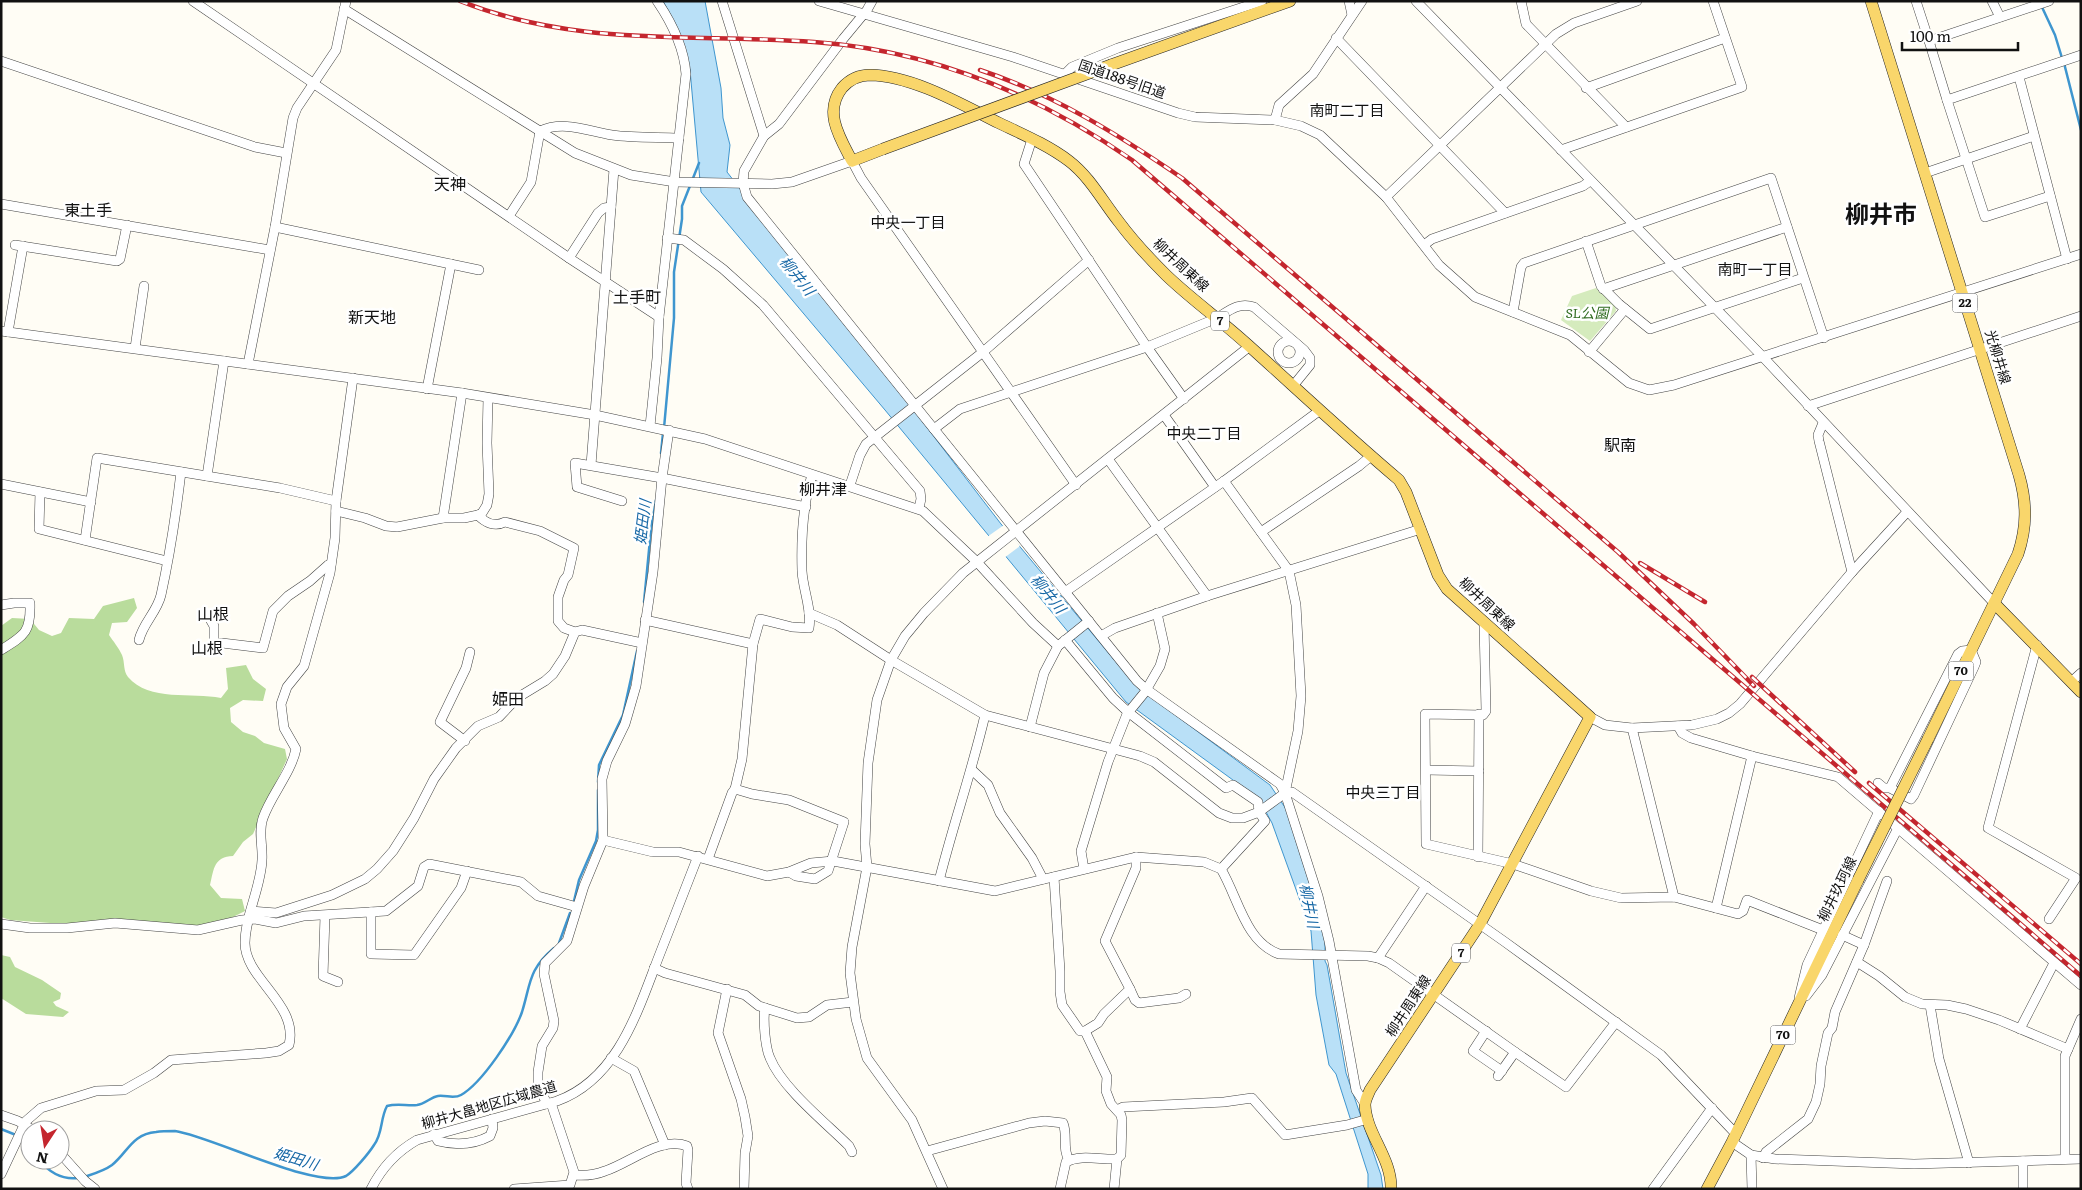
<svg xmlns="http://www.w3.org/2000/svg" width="2082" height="1190" font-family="Literata,'Noto Sans JP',serif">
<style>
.green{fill:#d5ebbd}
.forest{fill:#b9dc9c}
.water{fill:#b9e0f7;stroke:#3f96cf}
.pier{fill:#fffdf5}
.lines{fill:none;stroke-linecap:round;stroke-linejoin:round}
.stream{stroke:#3f96cf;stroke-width:2.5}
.minor-casing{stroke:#444;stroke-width:10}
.major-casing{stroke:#222;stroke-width:12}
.minor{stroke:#fff;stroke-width:9}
.major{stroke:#f9d66b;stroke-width:11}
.rail-casing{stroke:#c4262e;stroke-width:4.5}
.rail{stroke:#fff;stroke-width:2.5;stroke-dasharray:8;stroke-linecap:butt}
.major-bridge-casing{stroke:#222;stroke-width:12;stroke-linecap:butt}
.major-bridge{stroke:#f9d66b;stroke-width:11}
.labels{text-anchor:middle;stroke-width:5;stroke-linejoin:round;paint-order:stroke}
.shield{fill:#fff;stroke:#585858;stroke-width:1}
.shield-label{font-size:12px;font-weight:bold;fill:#111}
.street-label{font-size:14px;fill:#111;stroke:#fff}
.park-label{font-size:14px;font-style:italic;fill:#2f6b1f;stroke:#fff}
.neighbourhood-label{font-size:15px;fill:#111;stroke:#fff}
.water-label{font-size:15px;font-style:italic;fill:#1768a6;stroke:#fff}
.quarter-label{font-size:16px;fill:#111;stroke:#fff}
.town-label{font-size:24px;font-weight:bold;fill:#111;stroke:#fff}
</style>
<rect width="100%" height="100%" fill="#fffdf5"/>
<path class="green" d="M1596 288 1615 304 1616 311 1590 341 1561 320 1572 296Z"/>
<g class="forest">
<path d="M134 598 137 608 127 622 112 623 109 635C113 641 119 648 122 655 125 662 123 671 128 677 149 702 192 692 221 698L228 689 226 668 246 665 253 679 266 689 263 701 243 700 230 708 231 722 243 732 255 736 264 743 285 749 287 759 253 834 243 842 233 856C214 857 214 868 210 885L221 898 242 899 245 911 231 918 204 925H77L10 920 1 917V626L12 618 30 619 39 630 52 636 61 633 69 618 94 619 103 606Z"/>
<path d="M1 955 10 957 15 967 42 980 61 993 60 999 53 1002 56 1006 69 1012 63 1017 26 1014 1 998Z"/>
</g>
<path class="water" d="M663 1H705L721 88 723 118 730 145 727 172 912 408 1001 524 1136 686 1270 785 1286 809 1319 913 1325 943V961L1327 965 1346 1073 1381 1175 1383 1189H1368V1174L1336 1074 1329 1065 1316 995 1311 931 1272 823 1259 799 1126 702 885 410 701 192 690 70 676 25Z"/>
<path class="pier" d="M1004 525 1020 546 1004 558 987 537Z"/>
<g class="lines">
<g class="stream">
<path d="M2041 5 2055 35 2062 58"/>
<path d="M2064 63 2081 130"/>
<path d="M664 428 674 318V272L682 219V206L699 163"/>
<path d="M661 453 663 433"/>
<path d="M644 602 651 529 656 500"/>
<path d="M598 782 599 765 623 715 637 651"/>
<path d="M574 901 579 880 596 841 598 830V790"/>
<path d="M559 943 570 913"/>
<path d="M1 1129 16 1135"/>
<path d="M20 1139 30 1149"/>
<path d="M39 1160C49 1172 62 1180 78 1178"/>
<path d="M84 1177C93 1174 104 1171 112 1165 128 1152 132 1134 156 1132 162 1131 169 1131 175 1131 211 1136 316 1190 346 1176 354 1171 369 1153 374 1145 383 1133 380 1119 387 1106 397 1103 407 1106 417 1105 425 1104 431 1097 438 1096 446 1095 454 1099 461 1095 482 1083 514 1035 522 1012 531 983 528 970 554 948"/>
</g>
<g class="minor-casing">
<g id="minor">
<path d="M193 1 569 258 659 317"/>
<path d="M722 1 764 136"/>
<path d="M819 1 1013 57 1178 113 1195 117 1275 120 1301 126 1320 135 1386 197 1439 265 1475 297 1570 335 1629 383 1649 390 1674 385 2081 254"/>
<path d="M872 1 867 10 843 39 779 124 764 136 744 171 743 183 747 197 1137 681 1146 689 1280 784 1285 793"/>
<path d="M1349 1 1352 15"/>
<path d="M1416 1 1763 357 1994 603"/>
<path d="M1521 1 1526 24 1626 127"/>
<path d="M1916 1 1929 41 2049 1"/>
<path d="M1992 1 2000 17"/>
<path d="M344 9 575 153 631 175 675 182 772 184 792 182 852 161 861 178 1076 485"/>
<path d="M1336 38 1505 213"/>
<path d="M1929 41 1947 100"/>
<path d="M1 61 255 147 286 153"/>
<path d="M1065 74 1072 67 1118 48 1262 1"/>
<path d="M2019 77 2067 259"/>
<path d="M1586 88 1725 38"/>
<path d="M1275 120 1279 105 1313 74 1362 1"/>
<path d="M540 131C563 120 588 131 612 135 634 138 657 137 679 138"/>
<path d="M1032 139 1024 164 1147 347 1184 399"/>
<path d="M1561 150 1742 87 1713 1"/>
<path d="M1925 173 2034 136"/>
<path d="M2050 196 1985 217 1947 100 2081 55"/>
<path d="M1386 197 1556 34 1574 23 1637 1"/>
<path d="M1 204 270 250"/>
<path d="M509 216 531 182 540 131"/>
<path d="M275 227 479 270"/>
<path d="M667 238 684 240 723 269 763 305 920 491 921 499 919 508"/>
<path d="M1586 241 1601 286 1619 304 1650 329 1803 278"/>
<path d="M15 245 117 261 120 259 127 225"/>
<path d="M1424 245 1432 239 1583 186 1590 181"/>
<path d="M569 258 598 213 604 208 611 207"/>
<path d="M1603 289 1787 227"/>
<path d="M1513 312 1521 267 1524 263 1771 178 1824 338"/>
<path d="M1217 318C1230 310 1239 302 1254 307L1304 350 1310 358V365L1293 386"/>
<path d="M1 331 462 393 595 415 705 439 923 511 977 562 1033 623 1058 646"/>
<path d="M8 332 23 246"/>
<circle cx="1289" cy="352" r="11"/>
<path d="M135 348 144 286"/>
<path d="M1589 352 1625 309"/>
<path d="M248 364 275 227 293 118 297 108 336 50 346 1"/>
<path d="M427 389 451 264"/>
<path d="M1808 406 2081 316"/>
<path d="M1164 415 1215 487"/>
<path d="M1823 423 1818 435 1819 441 1852 572"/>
<path d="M650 426 657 358 659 317 686 74C684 48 672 23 657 1"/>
<path d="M934 429 960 409 1147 347 1210 321"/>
<path d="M1108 459 1207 596"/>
<path d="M591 465 614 169"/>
<path d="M207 476 224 361"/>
<path d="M1224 481 1289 571 1296 605 1301 696 1298 731 1285 793 1318 896 1329 941 1356 1090 1365 1104"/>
<path d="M1 484 91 502"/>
<path d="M850 485 860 455 866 444 983 352 1089 260"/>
<path d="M40 492 39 529 167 561"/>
<path d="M622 501 577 487 575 463 662 478 806 507"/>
<path d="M336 511 365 518 386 526 397 527 443 518H464L478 515 482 513 487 505 489 494 487 443 488 398"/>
<path d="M478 515C485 523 495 527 505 522L540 531 574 548 568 575 564 580 558 597V621L564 628 575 632"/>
<path d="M443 518 462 393"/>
<path d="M1261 532 1359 466 1371 456"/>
<path d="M85 540 97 458 280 488 336 501"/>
<path d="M1065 592 1224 481 1319 411"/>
<path d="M1 605 14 603H30C31 632 25 635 1 650"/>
<path d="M809 613 837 625 891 660 985 715 1140 756 1154 762 1219 813 1232 818H1243L1259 812 1285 793 1292 792 1505 942 1661 1055 1736 1134"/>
<path d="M210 619 214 626V645L222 643 263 648 273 611 288 596 310 581 328 565 331 564"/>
<path d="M645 620 753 644"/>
<path d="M1484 623 1486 711 1483 715 1425 714 1426 844 1513 864 1591 891 1621 898 1674 897 1738 914 1743 911 1747 900 1823 930"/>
<path d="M1101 636 1115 628 1207 596 1421 529"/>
<path d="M139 640C143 623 157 612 161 595 170 554 176 514 181 472"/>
<path d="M1065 640 1113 698 1128 712 1226 788 1233 785 1258 802 1259 812 1265 821 1221 869"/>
<path d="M2037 645 1988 828 2076 878 2049 919"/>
<path d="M2071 682 2081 673"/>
<path d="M1590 717 1605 725 1632 728 1692 725 1717 719 1729 713 1740 704 1852 572 1907 512"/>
<path d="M1678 726 1682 733 1691 738 1752 756 1838 777 2081 985"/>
<path d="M1030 727 1044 673 1058 646 1089 621"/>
<path d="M1632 728 1674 897"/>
<path d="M465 741 440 722 466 668 470 652"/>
<path d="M972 770 988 785 1000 813 1032 858 1043 879"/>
<path d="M1426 770 1479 771"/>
<path d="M1878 783 1884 788H1890L1958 654 1962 651 1971 650 1976 662 1974 667 1914 795 1911 799 1890 788"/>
<path d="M735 789 752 794 789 800 844 822 828 871 815 879 796 876 789 872"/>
<path d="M603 840 653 852H679L767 876 789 872 811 863 833 861 995 891 1136 857 1204 862 1221 869C1238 897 1245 942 1279 954L1368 956 1378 958 1389 963 1515 1052 1498 1076"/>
<path d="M1478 857 1479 714"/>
<path d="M708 859 732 793 735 789 742 759 753 644 760 619 792 627 809 628C812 609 803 590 802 571 801 540 803 504 812 475"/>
<path d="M1084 869 1081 851 1108 762 1127 714 1145 692 1160 666 1165 649 1157 613"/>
<path d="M1054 877 1060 971V992L1062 1005 1080 1031H1085L1098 1023 1104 1014 1130 989 1105 941 1136 868V857"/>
<path d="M939 881C953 825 972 771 985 715"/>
<path d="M1716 908 1752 756"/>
<path d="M251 911 276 913 332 895 365 879 377 869 393 851 414 818 434 779 456 748 478 726 499 717 517 698 545 681 553 674 565 656 575 632 582 630 642 643"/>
<path d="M371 912V954L414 955 461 888 467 871"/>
<path d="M325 916 323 976 338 982"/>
<path d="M1 924 30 928H67L115 923 198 930 242 920 255 919 276 923 304 916 386 911 418 886 424 867 429 864 521 882 538 896 577 907"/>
<path d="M1864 945 1887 881"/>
<path d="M1378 958 1426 886"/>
<path d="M1857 962 1879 976 1905 997 1922 1004 1947 1005 1966 1009 1999 1020 2068 1049"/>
<path d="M654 968 665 973 745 995 759 1006 797 1018 809 1017 827 1005 853 1002"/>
<path d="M727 989 718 1033 741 1099 745 1117 748 1136 745 1153 744 1189"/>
<path d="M1130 989 1135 1000 1139 1003 1179 998 1186 994"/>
<path d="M1806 996 1822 975 1898 828"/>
<path d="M1799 998 1807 965 1879 811"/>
<path d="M1930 1005 1939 1059 1969 1163"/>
<path d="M765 1008C763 1020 765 1047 770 1058 782 1088 826 1123 849 1146L852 1152"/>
<path d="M2020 1029 2054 963"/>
<path d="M1085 1031 1107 1077 1106 1091 1111 1104 1121 1115 1122 1120 1121 1155 1117 1159 1114 1189"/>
<path d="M1486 1031 1473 1051 1502 1071"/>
<path d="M1515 1052 1566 1087 1616 1022"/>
<path d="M611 1058 634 1071 665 1145"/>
<path d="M547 1104 538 1085V1072L542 1046 553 1028 554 1021 544 974 545 963 567 941 584 886 603 840 602 779 607 761 625 724 636 686 653 572 662 478 669 430"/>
<path d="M1117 1110 1123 1107 1224 1102 1252 1098 1285 1135 1347 1125 1368 1119"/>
<path d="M1 1115 18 1121 33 1130"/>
<path d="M434 1134 438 1141C457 1146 473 1145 490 1136L493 1128 492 1119"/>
<path d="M1732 1142 1751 1155 1775 1159 1914 1164 2081 1159"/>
<path d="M927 1151 1029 1123 1045 1121 1063 1123C1068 1135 1062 1149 1069 1160"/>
<path d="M60 1153 85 1181 95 1189"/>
<path d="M1751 1155 1752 1189"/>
<path d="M1763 1158 1766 1152 1808 1119 1816 1102 1820 1084 1821 1066 1828 1033 1832 1028 1835 1012 1864 945 1842 935"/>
<path d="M2065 1159V1056L2081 1019"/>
<path d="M2023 1161V1189"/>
<path d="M1 1174 26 1121 41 1108 96 1091 124 1090 154 1073 171 1060 266 1053 279 1051 289 1045C299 1004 245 979 245 943 245 916 261 887 262 860 263 846 258 832 263 818 271 795 291 773 296 749L284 728 281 704 287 687 304 666 330 573 335 538 336 501 353 378"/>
<path d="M574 1175C585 1176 595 1175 605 1171 630 1163 660 1136 687 1146L688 1150 686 1183 688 1189"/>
<path d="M371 1189C382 1167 396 1152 417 1140L557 1101C618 1079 638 1010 659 956 672 923 685 889 698 856"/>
<path d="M514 1189 570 1185 574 1172 551 1103"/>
<path d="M943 1189 912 1120 867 1058 856 1019 850 973 852 947 867 867 865 844 868 763 877 700 891 660 905 636 924 613 963 573 1250 346"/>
<path d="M1060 1189 1066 1162C1080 1154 1101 1160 1117 1159"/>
<path d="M1653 1189 1712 1108"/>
</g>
</g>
<g class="major-casing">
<g id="major">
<path d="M1871 1 2019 475C2027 503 2027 527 2018 554L1928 739"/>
<path d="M1111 65 1290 1"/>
<path d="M883 149 852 161C840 138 823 112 842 88 849 80 858 75 870 75 913 76 961 104 999 123 1022 134 1048 145 1069 161 1090 177 1103 202 1119 222 1133 241 1150 259 1166 275 1192 300 1222 321 1248 345 1298 390 1347 436 1399 480L1406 492 1438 575 1447 589 1590 717 1480 924 1370 1090C1368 1095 1365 1100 1365 1105 1366 1134 1392 1158 1391 1189"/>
<path d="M1994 603 2081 692"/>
<path d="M1707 1189 1732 1142 1858 880"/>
</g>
</g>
<use href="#minor" class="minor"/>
<use href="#major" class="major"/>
<g class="rail-casing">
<g id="rail">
<path d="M460 1C578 48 692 33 814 42 930 50 1038 95 1132 160L2081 976"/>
<path d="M980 70C1053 94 1119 135 1182 178L1618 552 1694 624 1754 686"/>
<path d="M1640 563 1705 602"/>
<path d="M1752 677 1855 772"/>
<path d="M1869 783 2081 964"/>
</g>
</g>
<use href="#rail" class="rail"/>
<g class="major-bridge-casing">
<g id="major-bridge">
<path d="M883 149 1111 65"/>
<path d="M1858 880 1928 739"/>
</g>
</g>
<use href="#major-bridge" class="major-bridge"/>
</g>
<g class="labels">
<g class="shield">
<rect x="1952.5" y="293.5" width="25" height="19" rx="4"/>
<rect x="1211" y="311.5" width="18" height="19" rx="4"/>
<rect x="1948.5" y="661.5" width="25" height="19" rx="4"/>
<rect x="1452" y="943.5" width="18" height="19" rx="4"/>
<rect x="1770.5" y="1025.5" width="25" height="19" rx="4"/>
</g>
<g class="shield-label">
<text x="1965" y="307">22</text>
<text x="1220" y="325">7</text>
<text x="1961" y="675">70</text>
<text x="1461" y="957">7</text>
<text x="1783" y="1039">70</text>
</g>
<g class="street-label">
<text transform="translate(1122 79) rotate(19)" y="5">国道188号旧道</text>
<text transform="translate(1181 265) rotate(43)" y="5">柳井周東線</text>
<text transform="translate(1998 357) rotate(73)" y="5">光柳井線</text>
<text transform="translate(1487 604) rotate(43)" y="5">柳井周東線</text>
<text transform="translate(1837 889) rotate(-64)" y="5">柳井玖珂線</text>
<text transform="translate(1408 1006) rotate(-57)" y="5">柳井周東線</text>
<text transform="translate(489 1105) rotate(-16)" y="5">柳井大畠地区広域農道</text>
</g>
<g class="park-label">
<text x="1587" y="318">SL公園</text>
</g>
<g class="neighbourhood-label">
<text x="1347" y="116">南町二丁目</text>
<text x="908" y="228">中央一丁目</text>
<text x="1755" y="275">南町一丁目</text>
<text x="1204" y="439">中央二丁目</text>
<text x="1383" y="798">中央三丁目</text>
</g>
<g class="water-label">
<text transform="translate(797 276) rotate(51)" y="5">柳井川</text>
<text transform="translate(643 522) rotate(-83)" y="5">姫田川</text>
<text transform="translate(1048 594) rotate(51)" y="5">柳井川</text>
<text transform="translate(1309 906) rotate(79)" y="5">柳井川</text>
<text transform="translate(296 1159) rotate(17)" y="5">姫田川</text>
</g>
<g class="quarter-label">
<text x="450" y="190">天神</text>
<text x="88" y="216">東土手</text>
<text x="637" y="303">土手町</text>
<text x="372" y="323">新天地</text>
<text x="1620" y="451">駅南</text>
<text x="823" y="495">柳井津</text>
<text x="213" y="620">山根</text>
<text x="207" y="654">山根</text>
<text x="508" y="705">姫田</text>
</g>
<g class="town-label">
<text x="1881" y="223">柳井市</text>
</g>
</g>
<rect width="2082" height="1190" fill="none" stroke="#111111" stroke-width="5"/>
<g transform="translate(45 1145) rotate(192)"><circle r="24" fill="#ffffff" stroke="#a0a0a0"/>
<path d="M0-4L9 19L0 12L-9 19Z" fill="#c4262e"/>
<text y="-8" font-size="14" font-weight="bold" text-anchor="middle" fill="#111111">N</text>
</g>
<path d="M1902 42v8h116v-8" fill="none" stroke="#111111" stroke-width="2.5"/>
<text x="1910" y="42" font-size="15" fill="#111111" stroke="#ffffff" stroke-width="4" paint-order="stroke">100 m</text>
</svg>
